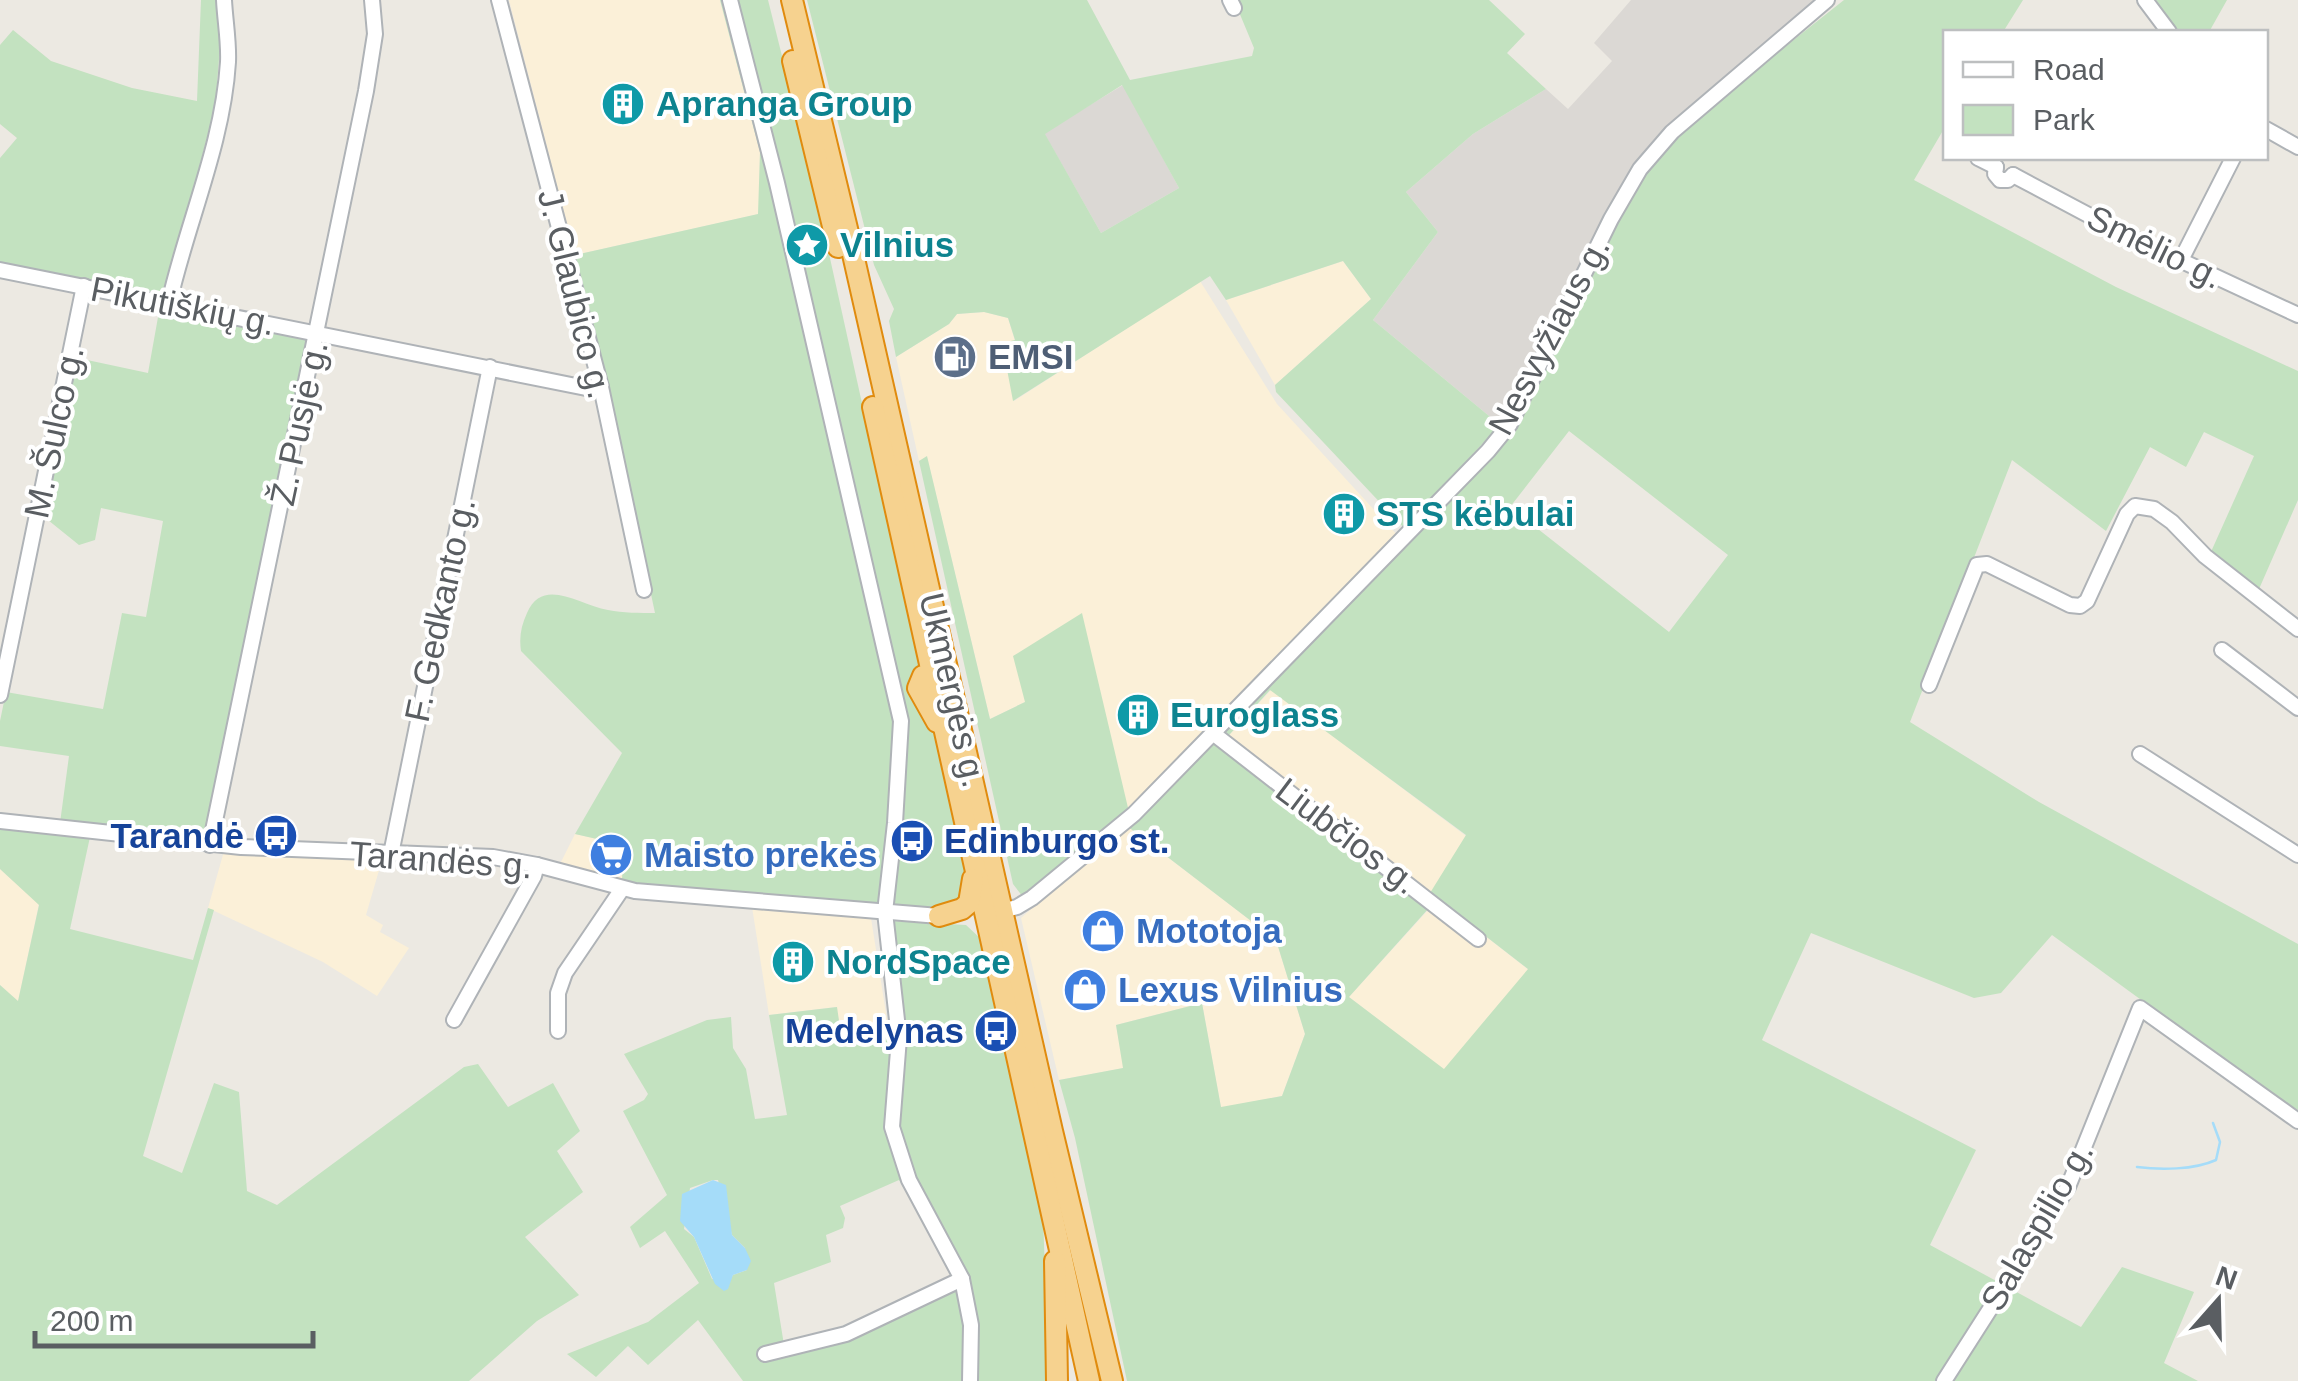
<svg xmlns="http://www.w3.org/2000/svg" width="2298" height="1381" font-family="Helvetica,sans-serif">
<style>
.commercial{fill:#fbf0d8}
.industrial{fill:#dbd8d4}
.green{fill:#c3e2c0;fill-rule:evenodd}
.water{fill:#a5dcf9}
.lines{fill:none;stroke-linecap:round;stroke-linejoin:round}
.stream{stroke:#a5dcf9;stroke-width:2.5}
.minor-casing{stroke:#afb3b7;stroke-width:18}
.highway-casing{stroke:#e08b0e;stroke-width:24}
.minor{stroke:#fff;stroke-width:14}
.highway{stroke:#f6d28f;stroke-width:20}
.labels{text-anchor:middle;stroke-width:8;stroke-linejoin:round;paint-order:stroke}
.culture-label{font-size:35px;font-weight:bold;fill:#0d838f;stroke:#fff;text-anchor:start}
.street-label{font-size:35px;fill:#5a5e62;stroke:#fff}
.service-label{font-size:35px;font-weight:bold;fill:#4e5e75;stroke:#fff;text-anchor:start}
.transit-label{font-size:35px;font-weight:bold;fill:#164399;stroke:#fff;text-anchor:end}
.shop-label{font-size:35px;font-weight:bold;fill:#366cbe;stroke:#fff;text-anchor:start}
</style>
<rect width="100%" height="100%" fill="#ece9e2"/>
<g class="commercial">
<path d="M509 0H720L760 152 759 214 575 255Z"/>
<path d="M1343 261 1371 299 1275 385 1226 300Z"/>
<path d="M1200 281 1277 404 1399 537 1129 812 1025 702 990 719 927 457 919 461 896 357 949 324 957 314 984 312 1008 318 1015 341 1002 343 1014 401Z"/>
<path d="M1271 690 1466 836 1431 894 1529 970 1444 1070 1349 997 1429 909 1219 746Z"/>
<path d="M1127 826 1276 940 1305 1034 1282 1096 1221 1108 1202 1003 1116 1025 1124 1068 1059 1080 1021 918Z"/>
<path d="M575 834 624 845 622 883 559 866Z"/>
<path d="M224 851 382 860 366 915 383 925 380 932 409 948 377 996 323 962 208 908Z"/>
<path d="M0 869 39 904 18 1002 0 985Z"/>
<path d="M752 907 871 918 888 1026 841 1034 836 1007 769 1015Z"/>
</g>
<g class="industrial">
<path d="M1631 0H1817L1699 98 1637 159 1622 183 1500 425 1373 320 1438 232 1406 192 1473 134 1546 89 1568 109 1612 61 1594 43Z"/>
<path d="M1123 85 1179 188 1101 233 1044 133Z"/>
</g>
<g class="green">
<path d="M201 0H224L215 107 165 298 0 266V158L17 138 0 124V45L13 30 51 61 132 88 197 101Z"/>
<path d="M720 0H768L811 172 970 893 942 908 622 883 623 845 575 834 622 753 521 651C519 637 521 626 527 613 543 576 579 605 608 610 623 613 640 613 655 613L608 391 575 255 758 214 760 152Z"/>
<path d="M807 0H1087L1130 80 1252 56 1254 48 1234 0H1489L1525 34 1507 53 1546 89 1473 134 1406 192 1438 232 1373 320 1500 425 1404 528 1276 392 1275 385 1371 299 1343 261 1226 300 1210 276 1013 401 1002 343 1015 340 1008 318 984 312 957 314 949 324 896 357 889 321 894 309 874 265ZM1122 85 1179 188 1101 233 1045 134Z"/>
<path d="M1844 0H2023L2003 32H1946L1945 127 1914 180 2116 287 2298 371V500L2259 589 2210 554 2254 456 2204 432 2186 467 2150 447 2106 531 2012 460 1910 722 2039 802 2298 944V1110L2269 1093 2052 935 2001 993 1974 998 1811 933 1762 1040 1976 1150 1930 1245 2081 1327 2122 1267 2194 1292 2164 1363 2198 1381H1127L1075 1138 1059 1080 1123 1068 1116 1025 1202 1003 1221 1107 1282 1096 1305 1034 1276 940 1127 826 1199 758 1499 449 1636 187 1682 128ZM1569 431 1728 555 1669 632 1510 507ZM1270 690 1466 835 1430 893 1528 969 1444 1069 1349 997 1429 908 1220 745Z"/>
<path d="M2156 0H2227L2209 32H2177Z"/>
<path d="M160 306 313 335 206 834 203 837 60 823 69 756 0 746V721L6 692 103 709 122 613 146 617 163 521 101 508 95 540 79 545 43 516 73 357 148 373Z"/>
<path d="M927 456 990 719 1025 702 1013 656 1082 613 1129 812 1023 897 1013 884 919 461Z"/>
<path d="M0 827 90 837 70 929 193 960 208 908 214 910 143 1156 182 1173 214 1083 239 1092 247 1191 277 1205 464 1067 478 1064 508 1107 553 1083 580 1131 557 1151 583 1192 525 1237 579 1295 537 1321 469 1381H0V985L18 1001 39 905 0 869Z"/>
<path d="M893 921 966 925 981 939 1043 1216 1049 1381H743L698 1320 648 1365 628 1346 596 1377 567 1354 648 1322 699 1283 665 1231 640 1248 630 1227 667 1195 623 1111 644 1100 648 1094 624 1054 707 1020 731 1017 733 1048 746 1069 755 1119 787 1115 769 1015 837 1007 841 1034 902 1024ZM713 1180H718L732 1235 745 1248 747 1270 733 1275 729 1282 712 1279 694 1237 684 1229 690 1188ZM899 1180 957 1277 840 1329 784 1345 774 1283 831 1262 826 1235 843 1228 845 1218 840 1206Z"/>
</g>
<path class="water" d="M713 1180 726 1185 732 1235 745 1248 751 1261 747 1270 733 1275 728 1289 724 1291 715 1284 694 1237 680 1221 682 1194Z"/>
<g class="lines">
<path class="stream" d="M2137 1167C2160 1170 2194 1170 2216 1160L2220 1142 2213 1123"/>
<g class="minor-casing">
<g id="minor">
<path d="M499 0 601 387 644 590"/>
<path d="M730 0 777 183 901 721 895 823 885 912 899 1038 892 1127 909 1180 962 1279 971 1325 970 1381"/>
<path d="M1230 0 1234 8"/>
<path d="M2145 0 2169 32"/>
<path d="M2266 129 2298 147"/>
<path d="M1978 158 1996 167"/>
<path d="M1996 167 1995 174 2000 180H2008L2013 175"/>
<path d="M2013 175 2126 235 2298 315"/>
<path d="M2181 260 2233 158"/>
<path d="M0 270 586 388 601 387"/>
<path d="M169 303C187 223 223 144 228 62 229 42 225 20 224 0"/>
<path d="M2222 650 2298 708"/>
<path d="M1929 685 1977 565 1987 564 2070 605 2080 606 2087 601 2127 514 2135 506 2154 509 2172 522 2205 556 2298 629"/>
<path d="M0 695 84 286"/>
<path d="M1214 734 1478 939"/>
<path d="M2140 754 2298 855"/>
<path d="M0 821 241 847 493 857 537 865 635 891 939 916"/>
<path d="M210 845 366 91 375 34 372 0"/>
<path d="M391 854 490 367"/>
<path d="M1002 911 1017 907 1032 898 1134 814 1488 451 1510 424 1611 219 1640 169 1672 132 1827 0"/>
<path d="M454 1020 534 876 537 865"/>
<path d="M558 1031V993L565 973 622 889"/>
<path d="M765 1354 846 1334 962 1279"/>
<path d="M1944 1381 2068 1187 2140 1008 2298 1121"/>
</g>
</g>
<g class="highway-casing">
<g id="highway">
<path d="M792 0 850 241 1052 1131 1112 1381"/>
<path d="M793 61 838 247"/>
<path d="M873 407 1089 1381"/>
<path d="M933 674 923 676 918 688 937 722"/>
<path d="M939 916 962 909 969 903 973 879"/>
<path d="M1055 1261 1057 1381"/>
</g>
</g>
<use href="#minor" class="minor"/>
<use href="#highway" class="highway"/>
</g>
<defs>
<g id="building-disc" transform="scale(2.25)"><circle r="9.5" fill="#0f9aa8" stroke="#fff"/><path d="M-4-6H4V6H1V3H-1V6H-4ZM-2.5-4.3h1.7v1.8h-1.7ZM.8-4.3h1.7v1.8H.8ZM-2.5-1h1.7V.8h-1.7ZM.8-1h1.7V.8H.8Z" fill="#fff"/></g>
<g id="sight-disc" transform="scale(2.25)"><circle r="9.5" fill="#0f9aa8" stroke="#fff"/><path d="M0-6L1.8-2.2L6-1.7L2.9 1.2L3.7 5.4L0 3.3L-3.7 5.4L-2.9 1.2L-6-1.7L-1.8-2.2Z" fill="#fff"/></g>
<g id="fuel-disc" transform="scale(2.25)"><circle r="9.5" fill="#5c6f8a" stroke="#fff"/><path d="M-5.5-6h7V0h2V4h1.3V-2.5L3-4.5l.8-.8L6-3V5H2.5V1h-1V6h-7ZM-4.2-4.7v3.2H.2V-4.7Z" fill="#fff"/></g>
<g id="bus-disc" transform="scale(2.25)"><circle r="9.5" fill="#1a4fb4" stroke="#fff"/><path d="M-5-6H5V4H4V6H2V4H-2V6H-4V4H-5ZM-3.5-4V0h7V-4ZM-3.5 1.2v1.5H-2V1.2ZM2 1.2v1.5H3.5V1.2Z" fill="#fff"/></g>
<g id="supermarket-disc" transform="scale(2.25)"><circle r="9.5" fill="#3f7fe0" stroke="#fff"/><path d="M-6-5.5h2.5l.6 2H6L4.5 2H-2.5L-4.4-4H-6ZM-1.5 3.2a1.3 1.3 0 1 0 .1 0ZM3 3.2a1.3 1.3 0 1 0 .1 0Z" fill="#fff"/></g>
<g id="shop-disc" transform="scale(2.25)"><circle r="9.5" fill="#3f7fe0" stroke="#fff"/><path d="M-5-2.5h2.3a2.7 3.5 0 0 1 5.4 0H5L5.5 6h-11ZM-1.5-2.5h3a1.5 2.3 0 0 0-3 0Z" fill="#fff"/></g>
</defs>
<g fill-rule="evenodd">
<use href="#building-disc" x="623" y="104"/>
<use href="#sight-disc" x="807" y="245"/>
<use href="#fuel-disc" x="955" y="357"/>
<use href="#building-disc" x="1344" y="514"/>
<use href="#building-disc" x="1138" y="715"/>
<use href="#bus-disc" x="276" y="836"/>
<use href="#bus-disc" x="912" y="841"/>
<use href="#supermarket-disc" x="611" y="855"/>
<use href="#shop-disc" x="1103" y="931"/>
<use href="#building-disc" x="793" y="962"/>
<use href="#shop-disc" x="1085" y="990"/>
<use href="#bus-disc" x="996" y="1031"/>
</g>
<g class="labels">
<g class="culture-label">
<text x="656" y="116">Apranga Group</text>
<text x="840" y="257">Vilnius</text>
<text x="1376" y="526">STS kėbulai</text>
<text x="1170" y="727">Euroglass</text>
<text x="826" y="974">NordSpace</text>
</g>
<g class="street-label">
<text transform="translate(2155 247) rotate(26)" y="12">Smėlio g.</text>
<text transform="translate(575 294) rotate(76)" y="12">J. Glaubico g.</text>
<text transform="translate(183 306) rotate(11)" y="12">Pikutiškių g.</text>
<text transform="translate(1549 336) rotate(-62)" y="12">Nesvyžiaus g.</text>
<text transform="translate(299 423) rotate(-78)" y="12">Ž. Pusjė g.</text>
<text transform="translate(54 432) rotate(-78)" y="12">M. Šulco g.</text>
<text transform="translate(440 610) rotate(-78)" y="12">F. Gedkanto g.</text>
<text transform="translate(953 690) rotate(77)" y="12">Ukmergės g.</text>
<text transform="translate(1347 836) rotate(37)" y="12">Liubčios g.</text>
<text transform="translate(441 860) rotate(4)" y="12">Tarandės g.</text>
<text transform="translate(2037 1226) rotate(-60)" y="12">Salaspilio g.</text>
</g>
<g class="service-label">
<text x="988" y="369">EMSI</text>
</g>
<g class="transit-label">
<text x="244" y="848">Tarandė</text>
<text x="944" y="853" text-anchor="start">Edinburgo st.</text>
<text x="964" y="1043">Medelynas</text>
</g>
<g class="shop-label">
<text x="644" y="867">Maisto prekės</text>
<text x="1136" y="943">Mototoja</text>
<text x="1118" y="1002">Lexus Vilnius</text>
</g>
</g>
<rect x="1943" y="30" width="325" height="130" fill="#ffffff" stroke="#bdbfc0" stroke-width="2.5"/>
<rect x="1963" y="62" width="50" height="15" fill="#ffffff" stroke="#bdbfc0" stroke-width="2.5"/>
<text x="2033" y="80" font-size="30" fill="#5a5e62">Road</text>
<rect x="1963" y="105" width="50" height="30" fill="#c3e2c0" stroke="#bdbfc0" stroke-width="2.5"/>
<text x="2033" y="130" font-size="30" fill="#5a5e62">Park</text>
<g transform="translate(2218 1301) rotate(20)" stroke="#ffffff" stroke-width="8" paint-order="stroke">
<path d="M0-8L18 38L0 25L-18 38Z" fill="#5a5e62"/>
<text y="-15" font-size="28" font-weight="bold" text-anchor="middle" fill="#5a5e62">N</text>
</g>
<path d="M35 1331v15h278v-15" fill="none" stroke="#5a5e62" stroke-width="5"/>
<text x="50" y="1331" font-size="30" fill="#5a5e62" stroke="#ffffff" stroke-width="8" paint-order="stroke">200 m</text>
</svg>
